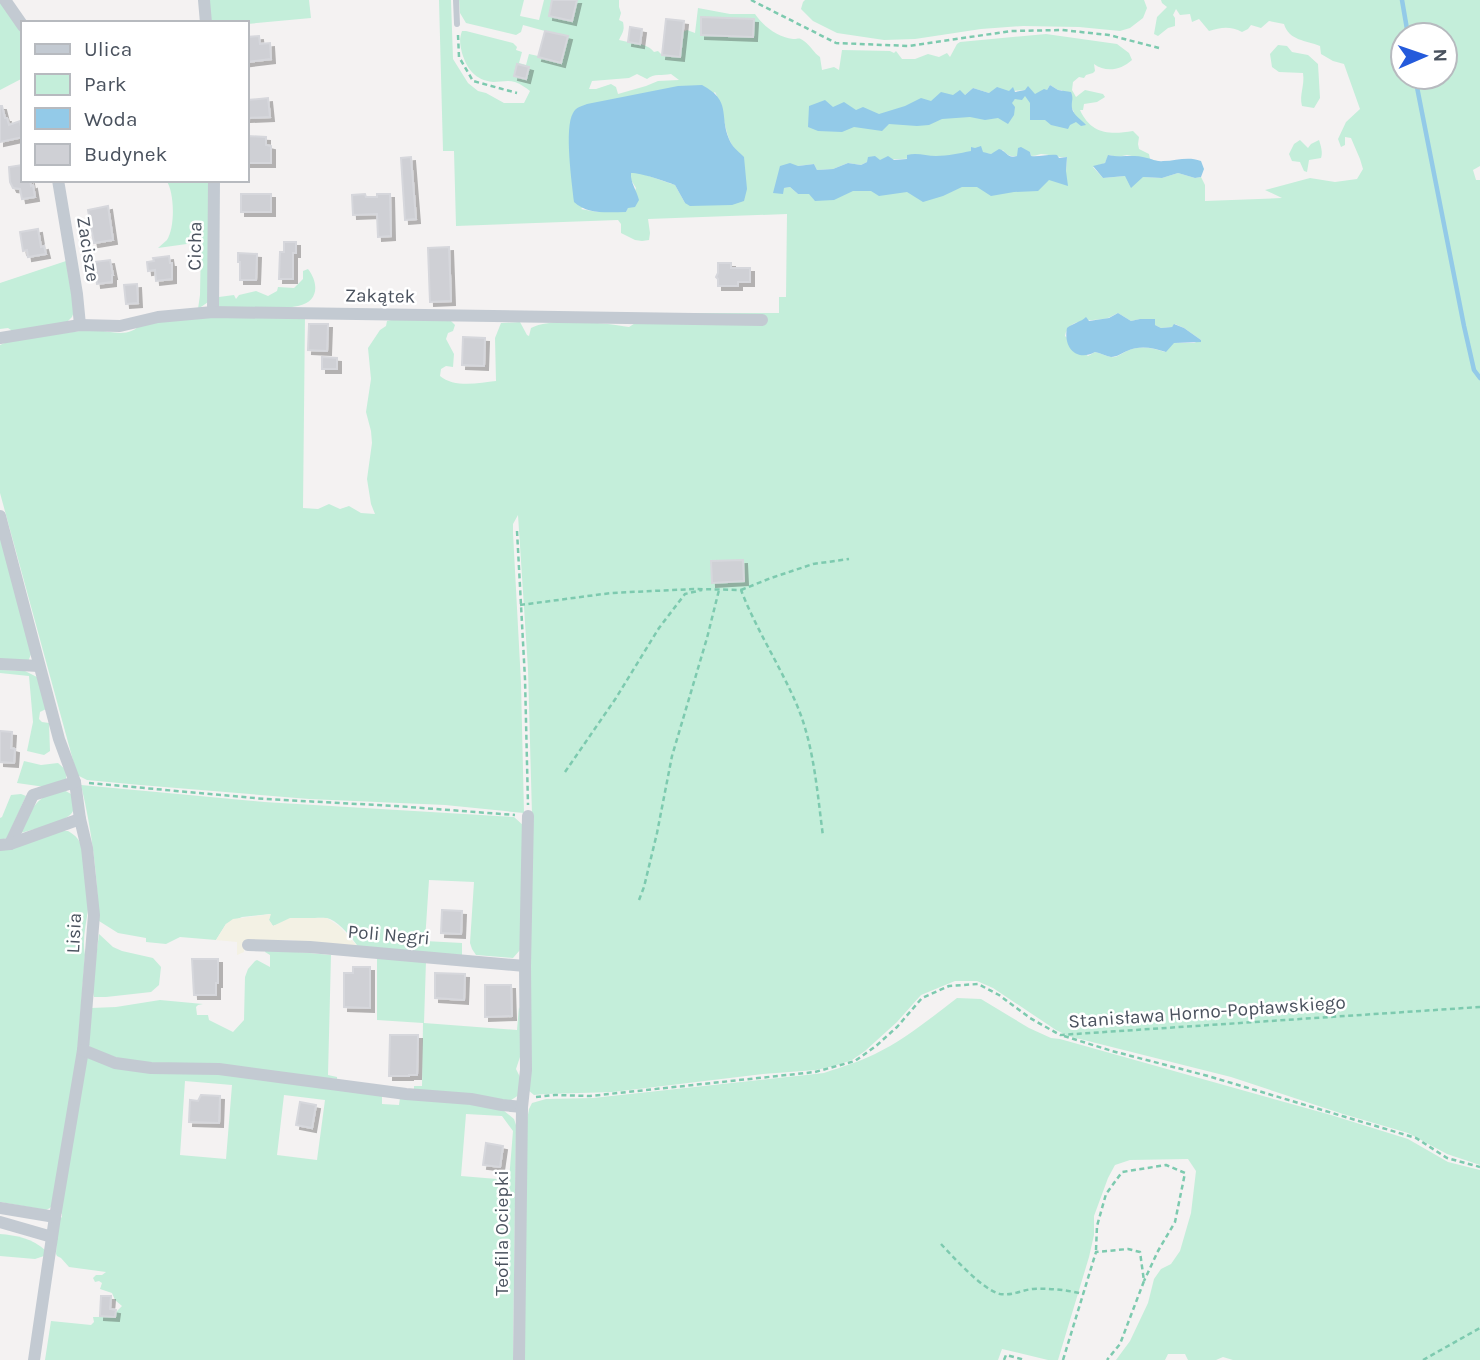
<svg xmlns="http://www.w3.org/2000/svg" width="1480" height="1360" font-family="Karla,sans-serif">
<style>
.green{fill:#c4eeda;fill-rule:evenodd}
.sand{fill:#f3f1e4}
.water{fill:#93cae8}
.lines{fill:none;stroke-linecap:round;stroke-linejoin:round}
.stream{stroke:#93cae8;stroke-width:4.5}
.building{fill:#cfd0d5;stroke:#d6d7dc;stroke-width:2;filter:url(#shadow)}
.path{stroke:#7dcaaf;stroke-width:2.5;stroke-dasharray:5 3.5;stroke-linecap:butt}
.lane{stroke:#c3cad2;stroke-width:6}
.street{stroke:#c3cad2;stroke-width:12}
.labels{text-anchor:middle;stroke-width:5;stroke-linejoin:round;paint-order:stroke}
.street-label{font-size:19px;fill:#4a525e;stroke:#fff}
</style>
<defs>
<filter id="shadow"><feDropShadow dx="4" dy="4" stdDeviation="0" flood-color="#0004"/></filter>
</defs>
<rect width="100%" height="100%" fill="#f4f2f2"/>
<g class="green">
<path d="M0 0 9 11 23 36V78L0 90Z"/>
<path d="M208 0H309L311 18 247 24V23H210Z"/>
<path d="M439 0H451L453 59 468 83 478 91 486 93 504 103H524L530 91C526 88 521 84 515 82 508 80 501 82 493 82 475 80 467 69 462 53 460 45 459 39 462 31H466L513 43 517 47 516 50 522 52 519 63 526 65 529 54 538 56 545 31 523 25 521 32 516 35 466 23 460 13 459 0H524L520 16 539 20 544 0H619V7L621 13 619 20 623 22C625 31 622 33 619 40 630 43 648 43 654 52L658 51 662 55 679 57 683 32 687 30 695 33 698 8 730 14H755C764 27 778 37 793 39 800 39 798 37 804 41 810 45 814 53 820 57L822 70 834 67 839 70 842 50 890 51 894 53 896 51 902 59H915L928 54 939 57 947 53 950 57 957 44 960 42 1046 34 1117 44 1129 53 1132 60C1121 70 1106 73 1094 64L1095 71 1093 73 1086 75 1084 78 1079 77 1073 82 1072 90 1076 97 1085 90 1103 94 1105 97 1097 102 1084 104 1083 110H1080C1091 134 1109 135 1133 131L1139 137 1138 144 1139 149 1149 154 1150 159 1161 162 1127 155 1117 157 1109 155 1105 163 1093 167 1103 178 1125 176 1162 178 1178 173 1195 178 1201 177 1205 185V201L1282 198 1265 190 1310 178 1335 182 1357 179 1363 169 1360 159 1351 138 1345 137V145L1341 147 1338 139 1346 122 1360 109 1344 64 1333 61 1321 54 1320 46C1306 40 1289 41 1284 24L1269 21 1261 28 1251 25 1248 29 1242 32C1231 26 1221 27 1209 31L1199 19 1192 22 1190 14 1180 15 1176 9 1173 15 1175 18V26L1168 28 1158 36 1154 34 1157 17 1167 7 1162 3 1161 0H1480V166L1473 170 1476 180H1480V1165L1447 1154 1408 1133 1343 1114 1231 1077 1068 1036 1056 1030 993 988 977 981H955L921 995 897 1022 865 1051 852 1060 834 1066 816 1070 763 1074 613 1092 546 1094 534 1095 528 1090 532 815 528 669 518 515 513 524V533L521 683 524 813 445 805 309 799 140 785 87 780 77 775 0 493V345L9 341 11 330 8 328 0 329V283L66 261 75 309 72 317 55 334C68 333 82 330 95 330 112 331 129 339 142 323L227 309 214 305 219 297 234 295 236 299 239 295 256 291 268 296 277 291 278 287 294 288 303 279V271L308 269C319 283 319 302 298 306 294 307 290 307 286 308L305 315 303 508 318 509 329 504 340 509 349 506 361 513 375 514 371 504 367 479 372 443 371 431 366 412 371 379 368 348 380 330 386 326 387 321 395 319 451 321 455 325 453 331 448 333 446 339 454 354 453 367 446 366 441 369 440 376C454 388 479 383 496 381L495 338 501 323 520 322 527 335 529 336 531 328C551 317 606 323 629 327L637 322 640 313H779V297H786L787 214 648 219 650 233 649 240 642 241 635 240 621 233V224L618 220 456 226 454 151H443ZM701 17 754 19 753 37 701 35ZM1403 35H1445V77H1403ZM637 74 647 79C654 73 662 76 671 74L679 80 658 81 646 86 618 94 616 87 611 84 596 89H589L592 81 629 78ZM1050 85 1058 90H1062L1074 112 1029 100 1025 95 1015 99 1011 103 946 114 945 97 965 95 973 88 989 93 1025 90 1035 95 1047 90ZM715 92C725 111 723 130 733 147L685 203 675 185 640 173H631V180L636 188 626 212H597L581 209ZM1003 150C1011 161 1019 155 1030 152L1031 156C1034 156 1037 155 1041 154 1048 154 1058 158 1067 157L1066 172 942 187 847 189 798 194 790 187 783 188 774 193 778 179 798 166 814 164 817 170 833 169 848 163 861 165 867 162 880 160 962 156 972 151 991 154ZM1118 313 1131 321 1140 319H1155V325L1161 328 1172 327 1175 324 1184 328 1201 340 1194 343H1173L1165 352C1152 348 1140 345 1127 351 1122 353 1117 358 1111 357 1106 356 1100 353 1095 352L1088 356 1065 336C1069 316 1093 322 1108 318 1110 317 1116 314 1118 313Z"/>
<path d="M805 0H1144L1147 8 1143 18 1130 28 1120 31 1079 27 1023 26 981 29 915 39 884 40 837 33 813 21 801 9 803 2Z"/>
<path d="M1278 45 1287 46 1292 52 1308 55 1318 64 1320 98 1314 108 1302 106C1299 94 1305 86 1303 73L1279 72 1272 67 1270 54Z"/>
<path d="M1300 140 1308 148 1311 144 1319 140C1321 146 1323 153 1321 158L1309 160 1307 172 1304 171 1300 162 1292 161 1289 154 1294 144Z"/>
<path d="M166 180H210L211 300 198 309 200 295 201 242 158 248C161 245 164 243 167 240 175 228 175 192 166 180Z"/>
<path d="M0 535 31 654 28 662 0 661Z"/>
<path d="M0 670 25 671 39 678 46 709 40 712 39 719 42 722 49 723 50 751 44 755 27 751 33 722 29 676 0 673Z"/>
<path d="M24 761 41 765 58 763 67 771 66 779 45 787 17 783Z"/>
<path d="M81 785 264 802 514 817 525 827 520 950 513 958 476 955 472 949 470 943 474 882 429 880 425 941 462 943V955L359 948C352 938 341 924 330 919 320 915 284 922 273 926L269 920 270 914 242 917 226 924 216 940 180 937 166 944 146 942V938L118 933 99 921C97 873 92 831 81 785Z"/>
<path d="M64 790 71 794C72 799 75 806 73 811 69 822 31 830 20 833 32 809 35 795 64 790Z"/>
<path d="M21 794 26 796 7 838 0 840V818L2 817 11 795Z"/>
<path d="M62 831H68C71 833 75 835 77 838 87 849 90 895 88 910 86 925 82 939 85 955L76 1070 54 1202 50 1208 46 1210 0 1202V850Z"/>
<path d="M99 934 113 947 122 951 153 958 161 967 159 985 151 992 106 997H94L92 988Z"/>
<path d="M266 949 331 955 328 1075 337 1077V1079L129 1062 91 1049 89 1045 91 1008 116 1007 160 1000 203 1004 198 1005 196 1007 197 1015H208L209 1020 233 1032 244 1020 245 977 248 969 255 961 257 960 270 967V955L265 952Z"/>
<path d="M377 958 426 961 424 1023 517 1030 519 1007 521 1011V1054L516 1069 520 1077 519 1095 508 1102 414 1091V1086H422L423 1023 377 1020Z"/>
<path d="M957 998 981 999 1029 1028 1051 1038 1060 1039 1331 1115 1408 1139 1448 1162 1480 1170V1360H1233L1223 1357 1216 1360H1188L1185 1354H1168L1165 1360H1116L1130 1341 1148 1303 1154 1279 1161 1269 1171 1264 1180 1251 1191 1213 1196 1171 1188 1159 1130 1160 1115 1165 1108 1178 1094 1216V1235L1089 1257 1058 1360H1048L1002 1349 998 1360H523L526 1126 529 1109 532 1103 546 1099 593 1098 824 1073C841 1067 859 1062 875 1054 904 1040 931 1018 957 998Z"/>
<path d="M86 1056 382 1096V1104L399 1105 400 1098 465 1103 503 1110 514 1119 516 1125 513 1360H45L51 1321 91 1325 94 1322 93 1317H115V1313L122 1306 115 1300 112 1293 100 1289 102 1283 99 1281 95 1282 93 1278 96 1275H102L106 1272 69 1267 61 1258 57 1256 56 1254 58 1220 62 1217V1214L60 1213ZM185 1081 232 1085 226 1159 180 1155ZM284 1095 325 1100 317 1160 277 1155ZM466 1114 502 1116 513 1131 509 1180 461 1176Z"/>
<path d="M0 1234C16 1235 33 1239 45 1250L44 1256 35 1259 0 1256Z"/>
</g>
<path class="sand" d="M271 914 269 920 273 926 290 918H327L339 926 359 948 289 940H245L244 952 237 955V942L216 940 226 924 233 919Z"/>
<g class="water">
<path d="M702 85C732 101 719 115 729 139 732 147 738 151 744 157L747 189 744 201 732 205 690 206 685 203 675 185C665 181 641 173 631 173 630 182 637 191 639 200L635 207 628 208 626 212C608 212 588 215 574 202 572 183 564 128 573 113 576 107 582 106 587 104L678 86Z"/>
<path d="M1050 85 1058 90 1071 92C1074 99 1071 101 1072 108 1073 115 1082 120 1086 125L1081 126 1076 122 1070 125 1068 129 1051 125 1045 120H1030V103L1025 96 1022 100 1015 99 1012 103 1015 107 1014 115 1008 124 998 118 985 120 970 117 942 119 929 125 917 126 889 124 882 131 854 127 842 132 818 131 808 127 809 106 825 100 833 107 844 102 856 110 863 107 879 114 905 106 921 98 931 101 941 92 953 95 960 90 965 95 973 88 989 93 997 87 1009 91 1013 87 1015 92 1025 90 1028 86 1035 94 1044 89 1047 90Z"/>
<path d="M981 146 983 152 991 154 999 149C1007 151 1007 159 1017 156L1018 148 1021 147 1030 152 1031 156C1039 157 1049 154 1057 155L1059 158 1067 157 1066 171 1068 186 1049 180 1038 191 1014 192 991 196 977 187H962L943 196 923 202 907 192 879 196 871 191H853L834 200 815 201 809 194H798L790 187 784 188 783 194 773 193 780 166 790 163 798 166 814 164 817 170 833 169 848 163 861 165 867 162 868 157 875 156 880 160 888 156 894 160 907 159V155C917 152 926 156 936 156 948 156 960 153 971 151V147L975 148Z"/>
<path d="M1108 155C1121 158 1133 154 1147 158 1152 159 1157 162 1163 161 1177 161 1187 156 1201 161L1204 169 1201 177 1195 178 1178 173 1162 178 1143 177 1131 188 1125 176 1103 178 1093 166 1105 163Z"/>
<path d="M1118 313 1131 321 1140 319H1155V325L1161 328 1172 327 1174 324 1184 328 1201 340V342L1174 343 1166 352C1152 348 1141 345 1127 351 1122 353 1117 357 1111 357 1106 356 1100 353 1095 352 1077 362 1063 348 1067 328 1073 323 1081 322 1086 317L1089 321 1109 318Z"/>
</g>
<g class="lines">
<g class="stream">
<path d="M1402 0 1408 35"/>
<path d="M1415 77 1464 326 1474 370 1480 378"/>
</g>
</g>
<g class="building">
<path d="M552 0H577L572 21 549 16Z"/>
<path d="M701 17 754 19 753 37 701 35Z"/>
<path d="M666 19 684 21 680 57 662 55Z"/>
<path d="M630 27 642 29 640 44 628 42Z"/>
<path d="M545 31 568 36 561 63 538 57Z"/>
<path d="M259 36 260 44 270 43 271 59 247 62V37Z"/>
<path d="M517 64 529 67 526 79 514 76Z"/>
<path d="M268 98 270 117 247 118 248 100Z"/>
<path d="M0 106H2L5 118H7L9 125 20 121 23 137 0 142Z"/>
<path d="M247 136 266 137V145L271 146V163H247Z"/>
<path d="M411 157 416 219 405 220 401 158Z"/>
<path d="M23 165V180H30L31 186 33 185 35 197 22 199 20 189 13 188 10 182 9 167Z"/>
<rect x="241" y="194" width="30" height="18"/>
<path d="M365 194 366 197H377V194H390L391 236 378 237 377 214 353 215 352 195Z"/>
<path d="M108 206 113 240 94 243 88 210Z"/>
<path d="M38 229 41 247 44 246 46 254 28 257 27 250 23 251 20 232Z"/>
<path d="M284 242H296V253H293V279H279L280 252H284Z"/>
<path d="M449 247 451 301 430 302 428 248Z"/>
<path d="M238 253 257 254 256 280H240V262H238Z"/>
<path d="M169 256 170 263H172V279L156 281 155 270 148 271 147 262 154 261 153 258Z"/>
<path d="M110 260 113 275H112V282L97 284 94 262Z"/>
<path d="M718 263H731V268H750V282H738V286H718V279L716 277 718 273Z"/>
<path d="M137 284 138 303 126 304 124 285Z"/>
<path d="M309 324H328L327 351 308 350Z"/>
<path d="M463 337 485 338 484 366 462 365Z"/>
<path d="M322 357 337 358V369H322Z"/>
<path d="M743 560 744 581 712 583 711 561Z"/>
<path d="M0 731 12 732 11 748 15 749 14 763 0 762Z"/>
<path d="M442 910 462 911 461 934 441 933Z"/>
<path d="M192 959H218V983H216V995H194Z"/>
<path d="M353 967H370V1008L344 1007V973H353Z"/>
<path d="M435 973 465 974 464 1000 435 998Z"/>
<path d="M485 985H511L512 1016 485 1017Z"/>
<path d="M390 1035H418L417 1075H409V1076H389Z"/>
<path d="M201 1095 220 1096 219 1123 189 1122 190 1100 198 1101Z"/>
<path d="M300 1102 316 1105 312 1128 296 1125Z"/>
<path d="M486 1143 503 1146 500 1167 483 1165Z"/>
<path d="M101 1296H111L110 1309 116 1310 115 1317 100 1316Z"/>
</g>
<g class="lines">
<g class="path">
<path d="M751 0 836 43 909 46 1011 31 1062 30 1109 35 1159 48"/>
<path d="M458 35 459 57 473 81 517 93"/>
<path d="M517 531 525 679 528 805"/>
<path d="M741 590 771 578 813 564 849 559"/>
<path d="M520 605 611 593 694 589 741 590C756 629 779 664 796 703 814 744 817 791 823 836"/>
<path d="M565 772 616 698 659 628 685 594 702 590"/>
<path d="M89 783 265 799 396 806 515 815"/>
<path d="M639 900 644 887 657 833 672 756 707 638 719 590"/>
<path d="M1064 1036 1112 1051 1208 1076 1416 1138 1447 1158 1480 1167"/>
<path d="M536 1097 555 1095 590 1096 815 1072 855 1061 876 1046 897 1027 922 998 949 986 978 984 999 995 1030 1018 1060 1035 1480 1007"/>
<path d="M941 1244C953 1257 983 1290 1000 1294 1013 1296 1021 1290 1033 1289 1050 1288 1067 1290 1083 1294"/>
<path d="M1096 1250 1097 1226 1106 1194 1122 1172 1166 1165 1185 1173 1175 1222 1158 1251 1144 1281"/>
<path d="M1004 1360 1006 1355 1025 1360"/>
<path d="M1063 1360 1096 1252 1128 1249 1140 1252 1144 1281 1120 1344 1107 1360"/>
<path d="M1423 1360 1480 1328"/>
</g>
<path class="lane" d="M456 0 457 24"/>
<g class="street">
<path d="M5 0 23 26"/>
<path d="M204 0 206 23"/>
<path d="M58 180 77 294 80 325"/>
<path d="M213 312 214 180"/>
<path d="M0 338 80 325 120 326 158 317 213 312 762 320"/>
<path d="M0 516 59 739 75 782 80 819 87 848 94 915 83 1050 55 1217 34 1360"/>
<path d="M0 664 39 666"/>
<path d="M10 844 33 795 75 782"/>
<path d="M0 845 10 844 80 819"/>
<path d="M248 945 310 947 525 966"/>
<path d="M83 1050 115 1063 151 1068 219 1069 406 1094 471 1099 502 1105 522 1107"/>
<path d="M0 1208 55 1217"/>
<path d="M0 1222 52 1237"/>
<path d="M519 1360 522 1107 526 1070 525 966 528 816"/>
</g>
</g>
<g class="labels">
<g class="street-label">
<text transform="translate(194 246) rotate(-89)" y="7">Cicha</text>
<text transform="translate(89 249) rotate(81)" y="7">Zacisze</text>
<text transform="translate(380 295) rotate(1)" y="7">Zakątek</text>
<text transform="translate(73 933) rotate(-87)" y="7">Lisia</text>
<text transform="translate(389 934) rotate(5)" y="7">Poli Negri</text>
<text transform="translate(1207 1011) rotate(-4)" y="7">Stanisława Horno-Popławskiego</text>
<text transform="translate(501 1233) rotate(-90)" y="7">Teofila Ociepki</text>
</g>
</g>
<rect x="21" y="21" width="228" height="161" fill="#ffffff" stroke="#b7babf" stroke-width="2"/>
<rect x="35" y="44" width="35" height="10" fill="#c3cad2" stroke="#b7babf" stroke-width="2"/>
<text x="84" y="56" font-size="21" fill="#4a525e">Ulica</text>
<rect x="35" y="74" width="35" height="21" fill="#c4eeda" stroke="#b7babf" stroke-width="2"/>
<text x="84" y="91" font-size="21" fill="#4a525e">Park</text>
<rect x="35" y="108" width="35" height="21" fill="#93cae8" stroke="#b7babf" stroke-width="2"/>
<text x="84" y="126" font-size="21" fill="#4a525e">Woda</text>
<rect x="35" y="144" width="35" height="21" fill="#cfd0d5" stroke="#b7babf" stroke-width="2"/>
<text x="84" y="161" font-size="21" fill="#4a525e">Budynek</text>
<g transform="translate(1424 56) rotate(88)"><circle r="33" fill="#ffffff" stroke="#b7babf" stroke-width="2"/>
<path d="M0-5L12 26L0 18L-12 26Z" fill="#245adb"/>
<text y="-10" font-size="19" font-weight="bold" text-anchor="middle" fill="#4a525e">N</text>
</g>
</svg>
